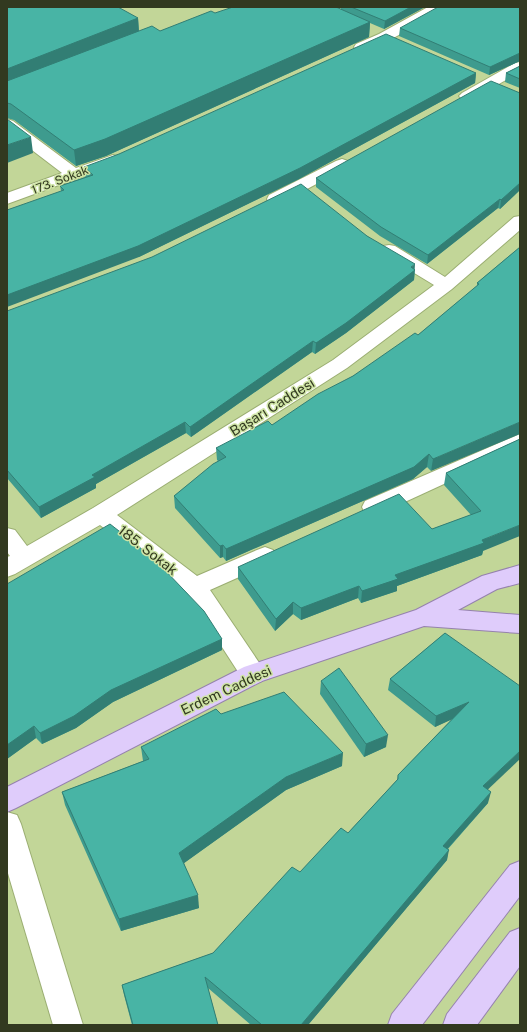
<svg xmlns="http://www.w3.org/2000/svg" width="527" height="1032" font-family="'Public Sans',sans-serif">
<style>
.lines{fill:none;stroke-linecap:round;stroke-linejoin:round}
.minor-casing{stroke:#9bae72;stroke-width:2}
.major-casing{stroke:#9582ad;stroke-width:2}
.minor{fill:#fff;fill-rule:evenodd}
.major{fill:#dfccfb;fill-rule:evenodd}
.wall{fill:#3e9b8e}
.shaded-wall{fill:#327e74}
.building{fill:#48b4a5;stroke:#327e74}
.labels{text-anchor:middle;stroke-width:3;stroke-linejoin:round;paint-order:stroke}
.far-street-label{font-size:12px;fill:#323920;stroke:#cfe4a5}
.street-label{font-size:14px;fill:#323920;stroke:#cfe4a5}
</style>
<rect width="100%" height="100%" fill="#c2d698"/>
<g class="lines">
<g class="minor-casing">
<g id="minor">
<path d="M428 7H445L443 10C426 19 372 54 356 50L354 47 356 44 379 34Z"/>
<path d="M520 62V72L472 99 467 101 462 99 459 96 462 93 515 63Z"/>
<path d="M7 119 13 121 76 168 113 155 119 157 121 160 119 163 7 204V193L62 173 7 131Z"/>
<path d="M342 159 348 161 350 164 348 167 281 203 275 204 269 203 267 199 269 195 336 161Z"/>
<path d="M520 216V230L452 289 347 368 117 515 197 576 257 550 265 547 273 550 276 556 273 562 210 590 262 667 265 674 262 681 253 684 244 681 187 593 100 525 15 574 7 577V557L10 556 7 552V528L15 530 27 546 93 508 333 360 434 285 383 254 380 250 383 246 389 245 395 246 445 277 514 217Z"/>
<path d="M520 434V449L381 513 373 515 365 513 362 507 365 501Z"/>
<path d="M7 812 17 815 21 824 83 1025H53L7 870Z"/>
</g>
</g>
<g class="major-casing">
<g id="major">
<path d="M520 565V583L497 589 458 610 520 615V633L424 626 262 681 16 808 7 812V787L244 667 416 610 482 576Z"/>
<path d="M520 861V896L422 1025H388L392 1014 510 865Z"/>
<path d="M520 928V966L477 1025H443L447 1014 510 932Z"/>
</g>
</g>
<use href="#minor" class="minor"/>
<use href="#major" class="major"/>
</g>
<g class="wall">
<path d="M7 7 138 18 139 31H160L215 13 341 9V7H425L384 29 370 23 369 37 106 156 76 166 14 120 7 118Z"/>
<path d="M520 7V61L489 75 399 36 400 28Z"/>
<path d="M520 66V88L505 82 506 73Z"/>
<path d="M476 73 475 83 299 179 139 257 61 191 60 186 85 177 84 167Z"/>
<path d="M520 93V190L500 209 498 208 427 264 380 236 316 187V178Z"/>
<path d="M367 236 415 270 414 280 346 333 315 354 312 352 191 437 186 433 96 484V488L41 518 7 478V311Z"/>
<path d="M520 247 431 471 427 467 413 479 226 561 223 557 220 558 175 508 174 496 218 461 217 460 216 448 272 425 353 376 418 335 477 286V283Z"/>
<path d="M520 439 483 551 482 555 397 586V591L361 603 358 598 301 620 293 614 275 631 238 579V567L432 529 471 515 444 485 446 473Z"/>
<path d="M7 584 222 639V650L113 702 76 728 42 744 36 738 7 759Z"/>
<path d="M445 633 488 790V803L448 849 447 860 308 1025H251L208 988 218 1025H132L124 995 122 985 213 953 300 872 348 833 397 780 398 775 452 719 435 727 388 690 390 679Z"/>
<path d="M321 681 386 747 364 757 320 694Z"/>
<path d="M221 714 342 766 286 790 184 863 199 908 121 931 65 805 62 792 143 761 141 747Z"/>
</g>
<g class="shaded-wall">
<path d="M411 7H425L384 29 385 21Z"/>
<path d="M138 18 139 34 7 85V69Z"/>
<path d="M370 22 369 37 106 156 76 166 74 150Z"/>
<path d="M520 53V61L489 75 490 67Z"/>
<path d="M476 73 475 83 299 179 139 257 7 307V295Z"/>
<path d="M31 137 33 153 7 163V145Z"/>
<path d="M520 183V190L500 209 501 200Z"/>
<path d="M500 199 498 208 427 264 428 255Z"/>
<path d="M415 264 414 280 346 333 315 354 316 343Z"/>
<path d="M313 341 312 352 191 437 190 427Z"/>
<path d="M185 422 186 433 96 484V488L41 518 39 507 92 475Z"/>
<path d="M520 422V434L431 471 433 459Z"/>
<path d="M429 454 427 467 413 479 226 561V549Z"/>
<path d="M520 525V536L483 551 482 555 397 586V591L361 603 362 591 395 575Z"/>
<path d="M223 545V557L220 558V546Z"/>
<path d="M359 586 358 598 301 620V608Z"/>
<path d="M293 602V614L275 631 276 619Z"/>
<path d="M222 639V650L113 702 76 728 42 744 40 733 111 690Z"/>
<path d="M469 702 466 713 435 727 436 716Z"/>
<path d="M34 726 36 738 7 759V745Z"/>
<path d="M388 735 386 747 364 757 366 744Z"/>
<path d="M520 751V759L480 797 483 786Z"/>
<path d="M343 753 342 766 286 790 180 866 179 853 286 777Z"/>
<path d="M491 792 488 803 441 856 443 846Z"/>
<path d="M449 850 447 860 308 1025H301Z"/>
<path d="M198 895 199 908 121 931 119 919Z"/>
</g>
<g class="building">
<path d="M7 7H118L138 18 7 69Z"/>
<path d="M233 7H336L370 22 105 139 74 150 11 104 7 103V81L152 26 160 31 211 11 215 13Z"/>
<path d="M351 7H411L385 21Z"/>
<path d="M438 7H520V53L490 67 400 28Z"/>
<path d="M386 34 476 73 300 168 138 246 7 295V210L64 190 60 186 93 175 84 167 119 154Z"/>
<path d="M520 66V79L506 73Z"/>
<path d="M491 81 520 93V183L501 200 500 199 428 255 381 227 316 178Z"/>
<path d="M7 119 31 137 7 145Z"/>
<path d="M301 184 367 236 415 264 411 267 415 270 346 323 316 343 313 341 190 427 185 422 92 475 95 477 39 507 7 470V311L152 257Z"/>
<path d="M520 247V422L433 459 429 454 414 467 226 549 223 545 220 546 174 496 213 464 226 457 216 448 268 421 272 425 318 394 353 376 415 333 418 335 479 284 477 283Z"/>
<path d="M520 439V525L482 540 484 543 395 575 398 579 362 591 359 586 301 608 293 602 276 619 238 567 399 494 432 529 481 511 446 473Z"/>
<path d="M110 524 137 545 161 566 204 611 222 639 111 690 74 716 40 733 34 726 7 745V584Z"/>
<path d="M445 633 520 686V751L483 786 491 792 443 846 449 850 301 1025H262L205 977 218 1025H133L122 985 213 953 292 867 300 872 341 828 348 833 398 779V775L469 702 436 716 390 679Z"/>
<path d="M339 668 388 735 366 744 321 681Z"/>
<path d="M284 692 343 753 286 777 179 853 198 895 119 919 62 792 149 759 141 747 216 709 221 714Z"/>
</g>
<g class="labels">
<g class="far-street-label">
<text transform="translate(60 180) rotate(-21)" y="4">173. Sokak</text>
</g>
<g class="street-label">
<text transform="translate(272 407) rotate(-32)" y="5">Başarı Caddesi</text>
<text transform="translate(148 550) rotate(38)" y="5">185. Sokak</text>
<text transform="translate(226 690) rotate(-25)" y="5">Erdem Caddesi</text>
</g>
</g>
<rect width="527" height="1032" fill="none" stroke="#323920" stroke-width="16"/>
</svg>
